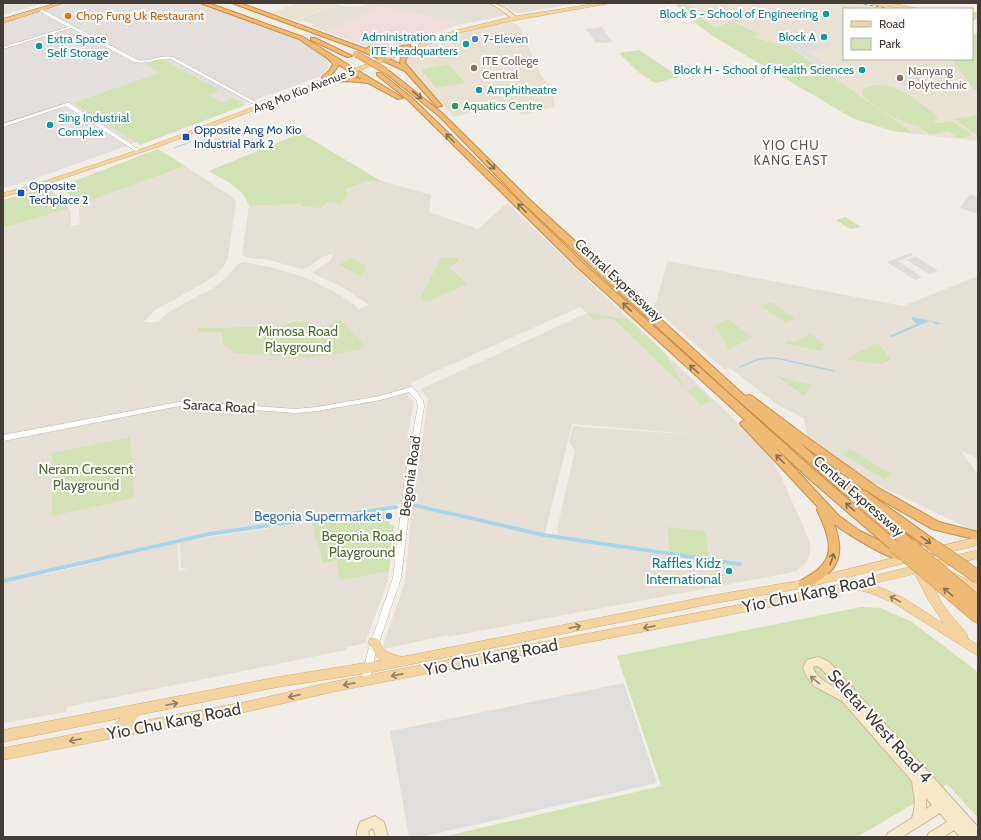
<svg xmlns="http://www.w3.org/2000/svg" width="981" height="840" font-family="Cabin,sans-serif">
<style>
.residential{fill:#e5dfd6;fill-rule:evenodd}
.industrial{fill:#e4dfdc}
.education{fill:#e9e1d3}
.medical{fill:#f1dddc}
.green{fill:#d2e2b4}
.parking{fill:#e0dedc}
.water{fill:#aad5e8}
.lines{fill:none;stroke-linecap:round;stroke-linejoin:round}
.stream-far1{stroke:#aad5e8;stroke-width:1}
.stream{stroke:#aad5e8;stroke-width:1.5}
.canal{fill:#aad5e8;fill-rule:evenodd}
.tertiary-casing{stroke:#bfb7ae;stroke-width:1}
.secondary-casing{stroke:#ccbb9b;stroke-width:2}
.primary-casing{stroke:#d6ae71;stroke-width:1}
.trunk-casing{stroke:#cc8e47;stroke-width:1}
.motorway-casing{stroke:#cc8e47;stroke-width:2}
.tertiary{fill:#fff;fill-rule:evenodd}
.secondary{fill:#f8e9ca;fill-rule:evenodd}
.primary{fill:#f3d39f;fill-rule:evenodd}
.trunk{fill:#f0c68a;fill-rule:evenodd}
.motorway{fill:#eeba76;fill-rule:evenodd}
.rail{stroke:#959595;stroke-width:1;stroke-dasharray:3 3;stroke-linecap:butt}
.motorway-bridge-far2-casing{stroke:#cc8e47;stroke-width:7;stroke-linecap:butt}
.motorway-bridge-far1-casing{stroke:#cc8e47;stroke-width:12;stroke-linecap:butt}
.motorway-bridge-casing{stroke:#cc8e47;stroke-width:14;stroke-linecap:butt}
.motorway-bridge-far2{stroke:#eeba76;stroke-width:6}
.motorway-bridge-far1{stroke:#eeba76;stroke-width:10}
.motorway-bridge{stroke:#eeba76;stroke-width:13}
.oneway{stroke:#886f50}
.oneway2{stroke:#938066}
.oneway3{stroke:#958a79}
.culture-dot{fill:#0f9aa8;stroke:#fff;stroke-width:1.5}
.food-dot{fill:#e8710a;stroke:#fff;stroke-width:1.5}
.shop-dot{fill:#3f7fe0;stroke:#fff;stroke-width:1.5}
.education-dot{fill:#8d6e63;stroke:#fff;stroke-width:1.5}
.leisure-dot{fill:#2e9e5b;stroke:#fff;stroke-width:1.5}
.transit-dot{fill:#1a4fb4;stroke:#fff;stroke-width:1.5}
.labels{text-anchor:middle;stroke-width:4;stroke-linejoin:round;paint-order:stroke}
.far-culture-label{font-size:12px;fill:#0d838f;stroke:#fff;text-anchor:end}
.far-food-label{font-size:12px;fill:#c56008;stroke:#fff;text-anchor:start}
.far-shop-label{font-size:12px;fill:#366cbe;stroke:#fff;text-anchor:start}
.far-education-label{font-size:12px;fill:#785e54;stroke:#fff;text-anchor:start}
.far-street-label{font-size:12px;fill:#443d37;stroke:#fff}
.far-leisure-label{font-size:12px;fill:#27864d;stroke:#fff;text-anchor:start}
.far-transit-label{font-size:12px;fill:#164399;stroke:#fff;text-anchor:start}
.far-neighbourhood-label{font-size:13px;letter-spacing:1px;fill:#655a4f;stroke:#fff}
.street-label{font-size:14px;fill:#443d37;stroke:#fff}
.park-label{font-size:14px;fill:#4e6f31;stroke:#fff}
.shop-label{font-size:14px;fill:#366cbe;stroke:#fff;text-anchor:end}
.culture-label{font-size:14px;fill:#0d838f;stroke:#fff;text-anchor:end}
.near-street-label{font-size:17px;fill:#443d37;stroke:#fff}
</style>
<rect width="100%" height="100%" fill="#f2ede7"/>
<g class="residential">
<path d="M3 3H43L3 15Z"/>
<path d="M367 3H486L504 14 503 16 458 25 450 21 381 7 327 32 311 26 314 24 304 21 299 22 296 21 335 4 349 7 361 6Z"/>
<path d="M499 3H582L521 13 515 12Z"/>
<path d="M185 166 231 196 236 202 228 257 224 266 215 275 204 283 155 310 144 322H158L167 313 215 287 227 277 238 264 244 262 274 268 307 278 340 295 357 307V310L369 305 342 287 314 274 313 272 330 261 333 254 322 257 307 268 302 269 269 260 245 257 242 254 249 206 306 204 368 181H382L431 195 429 212 478 229 507 203 756 440 771 458 780 474 810 542V554L806 563 796 571 784 574 447 637 448 635 384 649 382 648 405 582 412 502 200 534 43 570V575L177 543 179 571 188 569 181 568 180 543 201 538 313 522 315 539 319 546 322 564 336 560 340 581 389 571 388 581 365 643 348 647 346 650 67 707 66 712 3 723V228L69 209 71 212V226L80 224 79 208H81L79 205ZM580 307 587 313 421 389V391L428 399 422 440 407 439 414 402 408 396 412 382ZM292 320H301L321 330 223 345 221 332 199 328 284 326ZM572 424 712 436 573 426 569 441 575 451 557 529 559 535 740 562 741 566 544 537Z"/>
<path d="M668 261 903 306 978 276V459L960 450 978 475V530L974 531 869 481 807 436 804 418 776 404 730 368 725 370 654 308Z"/>
</g>
<path class="industrial" d="M68 3H202L308 43 326 58 329 64 328 69 319 77 26 182 3 188V22Z"/>
<g class="education">
<path d="M297 3H331L334 4 295 21 271 13Z"/>
<path d="M682 3H862L893 9H844V59H952L978 95V141L915 134 790 47 713 29 687 11Z"/>
<path d="M509 22 518 25 520 28 542 77 552 88 555 107 522 115 506 103 454 117 405 64 407 59 411 55 436 42 468 31Z"/>
</g>
<path class="medical" d="M381 7 450 21 458 25 402 45 381 47 366 46 327 32Z"/>
<g class="green">
<path d="M679 4 696 8 691 11 712 26 717 28C723 24 730 21 736 23L722 29 737 24 760 34 752 37 790 47 915 134 893 131 854 119 711 35 693 21 695 20 694 18 675 5Z"/>
<path d="M978 33V91L974 90 952 59H972V35Z"/>
<path d="M639 50 680 77 655 83 638 72 619 53Z"/>
<path d="M161 59 220 90 208 95 222 102 233 98 245 105 140 145 73 103 159 73 147 65 137 67Z"/>
<path d="M449 64 465 83 436 88 421 69Z"/>
<path d="M876 85C900 85 916 100 934 113L938 117 933 124 952 121 973 135 958 138 948 131 930 135 919 127 922 126C903 125 874 108 862 94V91L865 88Z"/>
<path d="M978 115V136L954 119 977 115Z"/>
<path d="M301 133 381 181H368L346 189 345 191 349 193 341 204 327 202 321 208 301 206 302 204 249 206C245 189 224 180 209 171Z"/>
<path d="M158 149 185 166 79 205 61 186Z"/>
<path d="M44 188H49L69 209 3 228V200Z"/>
<path d="M845 217H846L861 227 850 229 836 220Z"/>
<path d="M351 258 366 266 362 276 339 265Z"/>
<path d="M441 258H458V262L448 267 468 284 429 301H422L420 299Z"/>
<path d="M771 302 795 318 786 323 761 306Z"/>
<path d="M587 313 630 320 664 352 686 389 615 320 603 318 595 321Z"/>
<path d="M338 319 342 321 364 344 363 349 308 358 235 353 223 345 221 332H198V331L199 328 284 326C300 315 306 323 321 330Z"/>
<path d="M728 319 752 338 729 349 715 325Z"/>
<path d="M811 334 824 344 822 351 783 343 789 340 794 342Z"/>
<path d="M878 343 891 360 881 364 848 359 853 356 852 355Z"/>
<path d="M777 376 812 385 804 396Z"/>
<path d="M696 386 712 401 701 405 687 390Z"/>
<path d="M130 437 134 498 52 516V453Z"/>
<path d="M850 449 870 461 864 467 843 454Z"/>
<path d="M871 462 892 474 885 480 864 467Z"/>
<path d="M385 511 384 521H390L389 525H394L389 571 340 581 336 560 322 564 319 546 315 539 313 522Z"/>
<path d="M668 527 706 531 708 558 669 552Z"/>
<path d="M861 607 881 608 912 622 978 672V818L947 784 857 837H442L661 786 617 656Z"/>
</g>
<g class="parking">
<path d="M602 27 612 42 596 43 586 29Z"/>
<path d="M783 35 793 39 788 41 801 47 844 77 838 79 794 48 784 43 788 41 778 37Z"/>
<path d="M802 38 810 41 824 50 810 52 792 42Z"/>
<path d="M916 75 926 82 903 86 892 79Z"/>
<path d="M970 194 978 197V214L960 208Z"/>
<path d="M911 253 913 255 898 261 922 277 915 280 887 262Z"/>
<path d="M915 256 938 271 929 274 906 260Z"/>
<path d="M624 683 657 783 421 837H409L390 731Z"/>
</g>
<path class="water" d="M912 317 941 323 937 325 930 321 892 337 889 336 917 324 912 319Z"/>
<g class="lines">
<g class="stream-far1">
<path d="M976 91H978"/>
<path d="M174 148 196 140 204 141"/>
</g>
<path class="stream" d="M740 367 759 359 776 358 834 371"/>
<g class="canal">
<path d="M412 503 544 533 739 562H741L742 564 741 566H739L544 537 410 506 409 505 410 504Z"/>
<path d="M396 505 398 506 399 507 398 508 396 509 209 536 3 583V579L209 532Z"/>
</g>
<g class="tertiary-casing">
<g id="tertiary">
<path d="M39 9H41L138 60C149 63 159 54 173 57L263 106 259 107 171 59C158 57 147 65 134 62L71 28 3 49V47L68 27 39 11Z"/>
<path d="M67 103H69L141 151 137 152 66 106 3 127V124Z"/>
<path d="M411 387H413L423 401 424 406 413 477 401 578 376 651 369 681 368 684 365 685 362 684 361 681 368 651 393 578 405 477 418 406 417 401 409 392 380 400 317 411 295 413 198 406H179L3 441V435L179 402H198L295 409 317 407 380 396Z"/>
</g>
</g>
<g class="secondary-casing">
<g id="secondary">
<path d="M489 3C500 3 509 11 517 18L513 19 498 8Z"/>
<path d="M818 657 829 662 978 827V837H960L954 830 944 837H927L929 833 947 822 940 813 902 837H886L888 833 912 818 914 811 915 801 912 781 842 701 814 686 807 677 803 668 807 660ZM814 666H817L821 668 840 690C830 684 818 680 813 668ZM926 798 932 805 926 809Z"/>
<path d="M375 816 384 822 388 837H376L373 828 368 831 369 837H357V831L360 822Z"/>
</g>
</g>
<g class="primary-casing">
<g id="primary">
<path d="M600 3H611L511 21 458 33 160 146 31 189 3 197V193L27 187 156 144 454 31 511 17Z"/>
<path d="M869 3H890L921 9H909L887 6 885 7Z"/>
<path d="M978 13V17L972 18V14Z"/>
<path d="M978 537V545L804 588 715 603 368 673 278 687 138 715 132 723 250 701 332 682 770 599 853 581 978 550V558L925 571 941 602 953 618 967 634 968 639 978 645V656L894 603 871 593 854 589 770 607 332 692 250 711 3 760V748L112 727 121 718 3 742V730L278 677 383 660 377 657 368 642 370 639C380 635 379 644 384 650 388 653 396 655 401 657L715 595 804 580ZM915 574 928 599 944 624 902 597 872 584Z"/>
<path d="M952 572 978 585V594L948 579 947 576 948 573Z"/>
</g>
</g>
<g class="trunk-casing">
<path id="trunk" d="M57 3H64L3 23V19Z"/>
</g>
<g class="motorway-casing">
<g id="motorway">
<path d="M200 3H208L303 37 403 98 398 99 368 83 347 81 319 84V82L347 77 362 79 339 65 333 73 326 79H322V77L329 71 333 64 327 58 299 39Z"/>
<path d="M232 3H240L366 49 369 47 391 48 410 45V47L391 52 370 51 400 64 401 56 415 46H419V48L406 58 405 63 442 106 437 107 405 71 357 49Z"/>
<path d="M311 38H315L352 56 347 57 311 40Z"/>
<path d="M384 70H388L442 113 530 200 745 396 749 395 752 396 804 435 877 487 939 522 978 532V540L932 529 869 493 799 442 857 494 856 497H848L731 394 586 262 524 204 438 115 384 72Z"/>
<path d="M377 73H381L412 98 582 262 814 470 815 473 814 476H806L774 446 839 516 860 531 907 554 909 557 907 560C894 564 846 533 834 524 844 550 841 568 817 582 811 586 806 590 800 587L798 584 800 581C808 576 817 572 823 564 836 549 824 525 817 510L818 507 741 425 740 423 745 420 576 266 408 100 377 75Z"/>
<path d="M902 519 906 520 922 548 924 551 922 554 918 556 914 554 896 523 898 520Z"/>
</g>
</g>
<use href="#tertiary" class="tertiary"/>
<use href="#secondary" class="secondary"/>
<use href="#primary" class="primary"/>
<use href="#trunk" class="trunk"/>
<use href="#motorway" class="motorway"/>
<g class="rail">
<path d="M858 3 891 9"/>
<path d="M972 19 978 20"/>
</g>
<g class="motorway-bridge-far2-casing">
<path id="motorway-bridge-far2" d="M356 54 386 71"/>
</g>
<g class="motorway-bridge-far1-casing">
<g id="motorway-bridge-far1">
<path d="M810 473 897 548"/>
<path d="M846 489 864 496 937 548"/>
<path d="M858 500 914 548"/>
</g>
</g>
<g class="motorway-bridge-casing">
<g id="motorway-bridge">
<path d="M896 547 978 617"/>
<path d="M912 547 978 603"/>
<path d="M935 547 978 577"/>
</g>
</g>
<use href="#motorway-bridge-far2" class="motorway-bridge-far2"/>
<use href="#motorway-bridge-far1" class="motorway-bridge-far1"/>
<use href="#motorway-bridge" class="motorway-bridge"/>
</g>
<defs><path id="oneway-shaft" d="M-6 0H5M1.5-3L5.5 0L1.5 3" fill="none" stroke-width="1.6" stroke-linecap="round" stroke-linejoin="round"/></defs>
<g class="oneway">
<use href="#oneway-shaft" transform="translate(417 95) rotate(39)"/>
<use href="#oneway-shaft" transform="translate(450 138) rotate(-135)"/>
<use href="#oneway-shaft" transform="translate(491 165) rotate(46)"/>
<use href="#oneway-shaft" transform="translate(522 208) rotate(-135)"/>
<use href="#oneway-shaft" transform="translate(627 307) rotate(-137)"/>
<use href="#oneway-shaft" transform="translate(694 369) rotate(-138)"/>
<use href="#oneway-shaft" transform="translate(780 459) rotate(-135)"/>
<use href="#oneway-shaft" transform="translate(850 507) rotate(-139)"/>
<use href="#oneway-shaft" transform="translate(926 540) rotate(35)"/>
<use href="#oneway-shaft" transform="translate(832 559) rotate(-72)"/>
<use href="#oneway-shaft" transform="translate(948 592) rotate(-139)"/>
</g>
<g class="oneway2">
<use href="#oneway-shaft" transform="translate(895 599) rotate(-152)"/>
<use href="#oneway-shaft" transform="translate(575 627) rotate(-11)"/>
<use href="#oneway-shaft" transform="translate(649 627) rotate(169)"/>
<use href="#oneway-shaft" transform="translate(397 675) rotate(169)"/>
<use href="#oneway-shaft" transform="translate(349 684) rotate(169)"/>
<use href="#oneway-shaft" transform="translate(294 696) rotate(167)"/>
<use href="#oneway-shaft" transform="translate(172 704) rotate(-12)"/>
<use href="#oneway-shaft" transform="translate(75 740) rotate(169)"/>
</g>
<use class="oneway3" href="#oneway-shaft" transform="translate(815 680) rotate(-141)"/>
<g class="culture-dot">
<circle cx="826" cy="14" r="4"/>
<circle cx="824" cy="37" r="4"/>
<circle cx="466" cy="44" r="4"/>
<circle cx="39" cy="46" r="4"/>
<circle cx="862" cy="70" r="4"/>
<circle cx="479" cy="90" r="4"/>
<circle cx="50" cy="125" r="4"/>
<circle cx="729" cy="571" r="4"/>
</g>
<circle class="food-dot" cx="68" cy="16" r="4"/>
<g class="shop-dot">
<circle cx="475" cy="39" r="4"/>
<circle cx="389" cy="516" r="4"/>
</g>
<g class="education-dot">
<circle cx="474" cy="68" r="4"/>
<circle cx="900" cy="78" r="4"/>
</g>
<circle class="leisure-dot" cx="455" cy="106" r="4"/>
<g class="transit-dot">
<rect x="182" y="133" width="8" height="8" rx="2"/>
<rect x="17" y="189" width="8" height="8" rx="2"/>
</g>
<g class="labels">
<g class="far-culture-label">
<text x="818" y="18">Block S - School of Engineering</text>
<text x="458" y="41">Administration and<tspan x="458" dy="14">ITE Headquarters</tspan></text>
<text x="816" y="41">Block A</text>
<text x="47" y="43" text-anchor="start">Extra Space<tspan x="47" dy="14">Self Storage</tspan></text>
<text x="854" y="74">Block H - School of Health Sciences</text>
<text x="487" y="94" text-anchor="start">Amphitheatre</text>
<text x="58" y="122" text-anchor="start">Sing Industrial<tspan x="58" dy="14">Complex</tspan></text>
</g>
<g class="far-food-label">
<text x="76" y="20">Chop Fung Uk Restaurant</text>
</g>
<g class="far-shop-label">
<text x="483" y="43">7-Eleven</text>
</g>
<g class="far-education-label">
<text x="482" y="65">ITE College<tspan x="482" dy="14">Central</tspan></text>
<text x="908" y="75">Nanyang<tspan x="908" dy="14">Polytechnic</tspan></text>
</g>
<g class="far-street-label">
<text transform="translate(304 90) rotate(-21)" y="4">Ang Mo Kio Avenue 5</text>
</g>
<g class="far-leisure-label">
<text x="463" y="110">Aquatics Centre</text>
</g>
<g class="far-transit-label">
<text x="194" y="134">Opposite Ang Mo Kio<tspan x="194" dy="14">Industrial Park 2</tspan></text>
<text x="29" y="190">Opposite<tspan x="29" dy="14">Techplace 2</tspan></text>
</g>
<g class="far-neighbourhood-label">
<text x="791" y="150">YIO CHU<tspan x="791" dy="15">KANG EAST</tspan></text>
</g>
<g class="street-label">
<text transform="translate(619 280) rotate(43)" y="5">Central Expressway</text>
<text transform="translate(219 406) rotate(3)" y="5">Saraca Road</text>
<text transform="translate(410 476) rotate(-82)" y="5">Begonia Road</text>
<text transform="translate(859 496) rotate(41)" y="5">Central Expressway</text>
</g>
<g class="park-label">
<text x="298" y="336">Mimosa Road<tspan x="298" dy="16">Playground</tspan></text>
<text x="86" y="474">Neram Crescent<tspan x="86" dy="16">Playground</tspan></text>
<text x="362" y="541">Begonia Road<tspan x="362" dy="16">Playground</tspan></text>
</g>
<g class="shop-label">
<text x="381" y="521">Begonia Supermarket</text>
</g>
<g class="culture-label">
<text x="721" y="568">Raffles Kidz<tspan x="721" dy="16">International</tspan></text>
</g>
<g class="near-street-label">
<text transform="translate(809 593) rotate(-12)" y="6">Yio Chu Kang Road</text>
<text transform="translate(491 657) rotate(-11)" y="6">Yio Chu Kang Road</text>
<text transform="translate(174 721) rotate(-11)" y="6">Yio Chu Kang Road</text>
<text transform="translate(880 726) rotate(48)" y="6">Seletar West Road 4</text>
</g>
</g>
<rect width="981" height="840" fill="none" stroke="#443d37" stroke-width="8"/>
<rect x="843" y="8" width="130" height="52" fill="#ffffff" stroke="#b4b1af"/>
<rect x="851" y="21" width="20" height="6" fill="#f3d39f" stroke="#b4b1af"/>
<text x="879" y="28" font-size="12" fill="#443d37">Road</text>
<rect x="851" y="38" width="20" height="12" fill="#d2e2b4" stroke="#b4b1af"/>
<text x="879" y="48" font-size="12" fill="#443d37">Park</text>
</svg>
